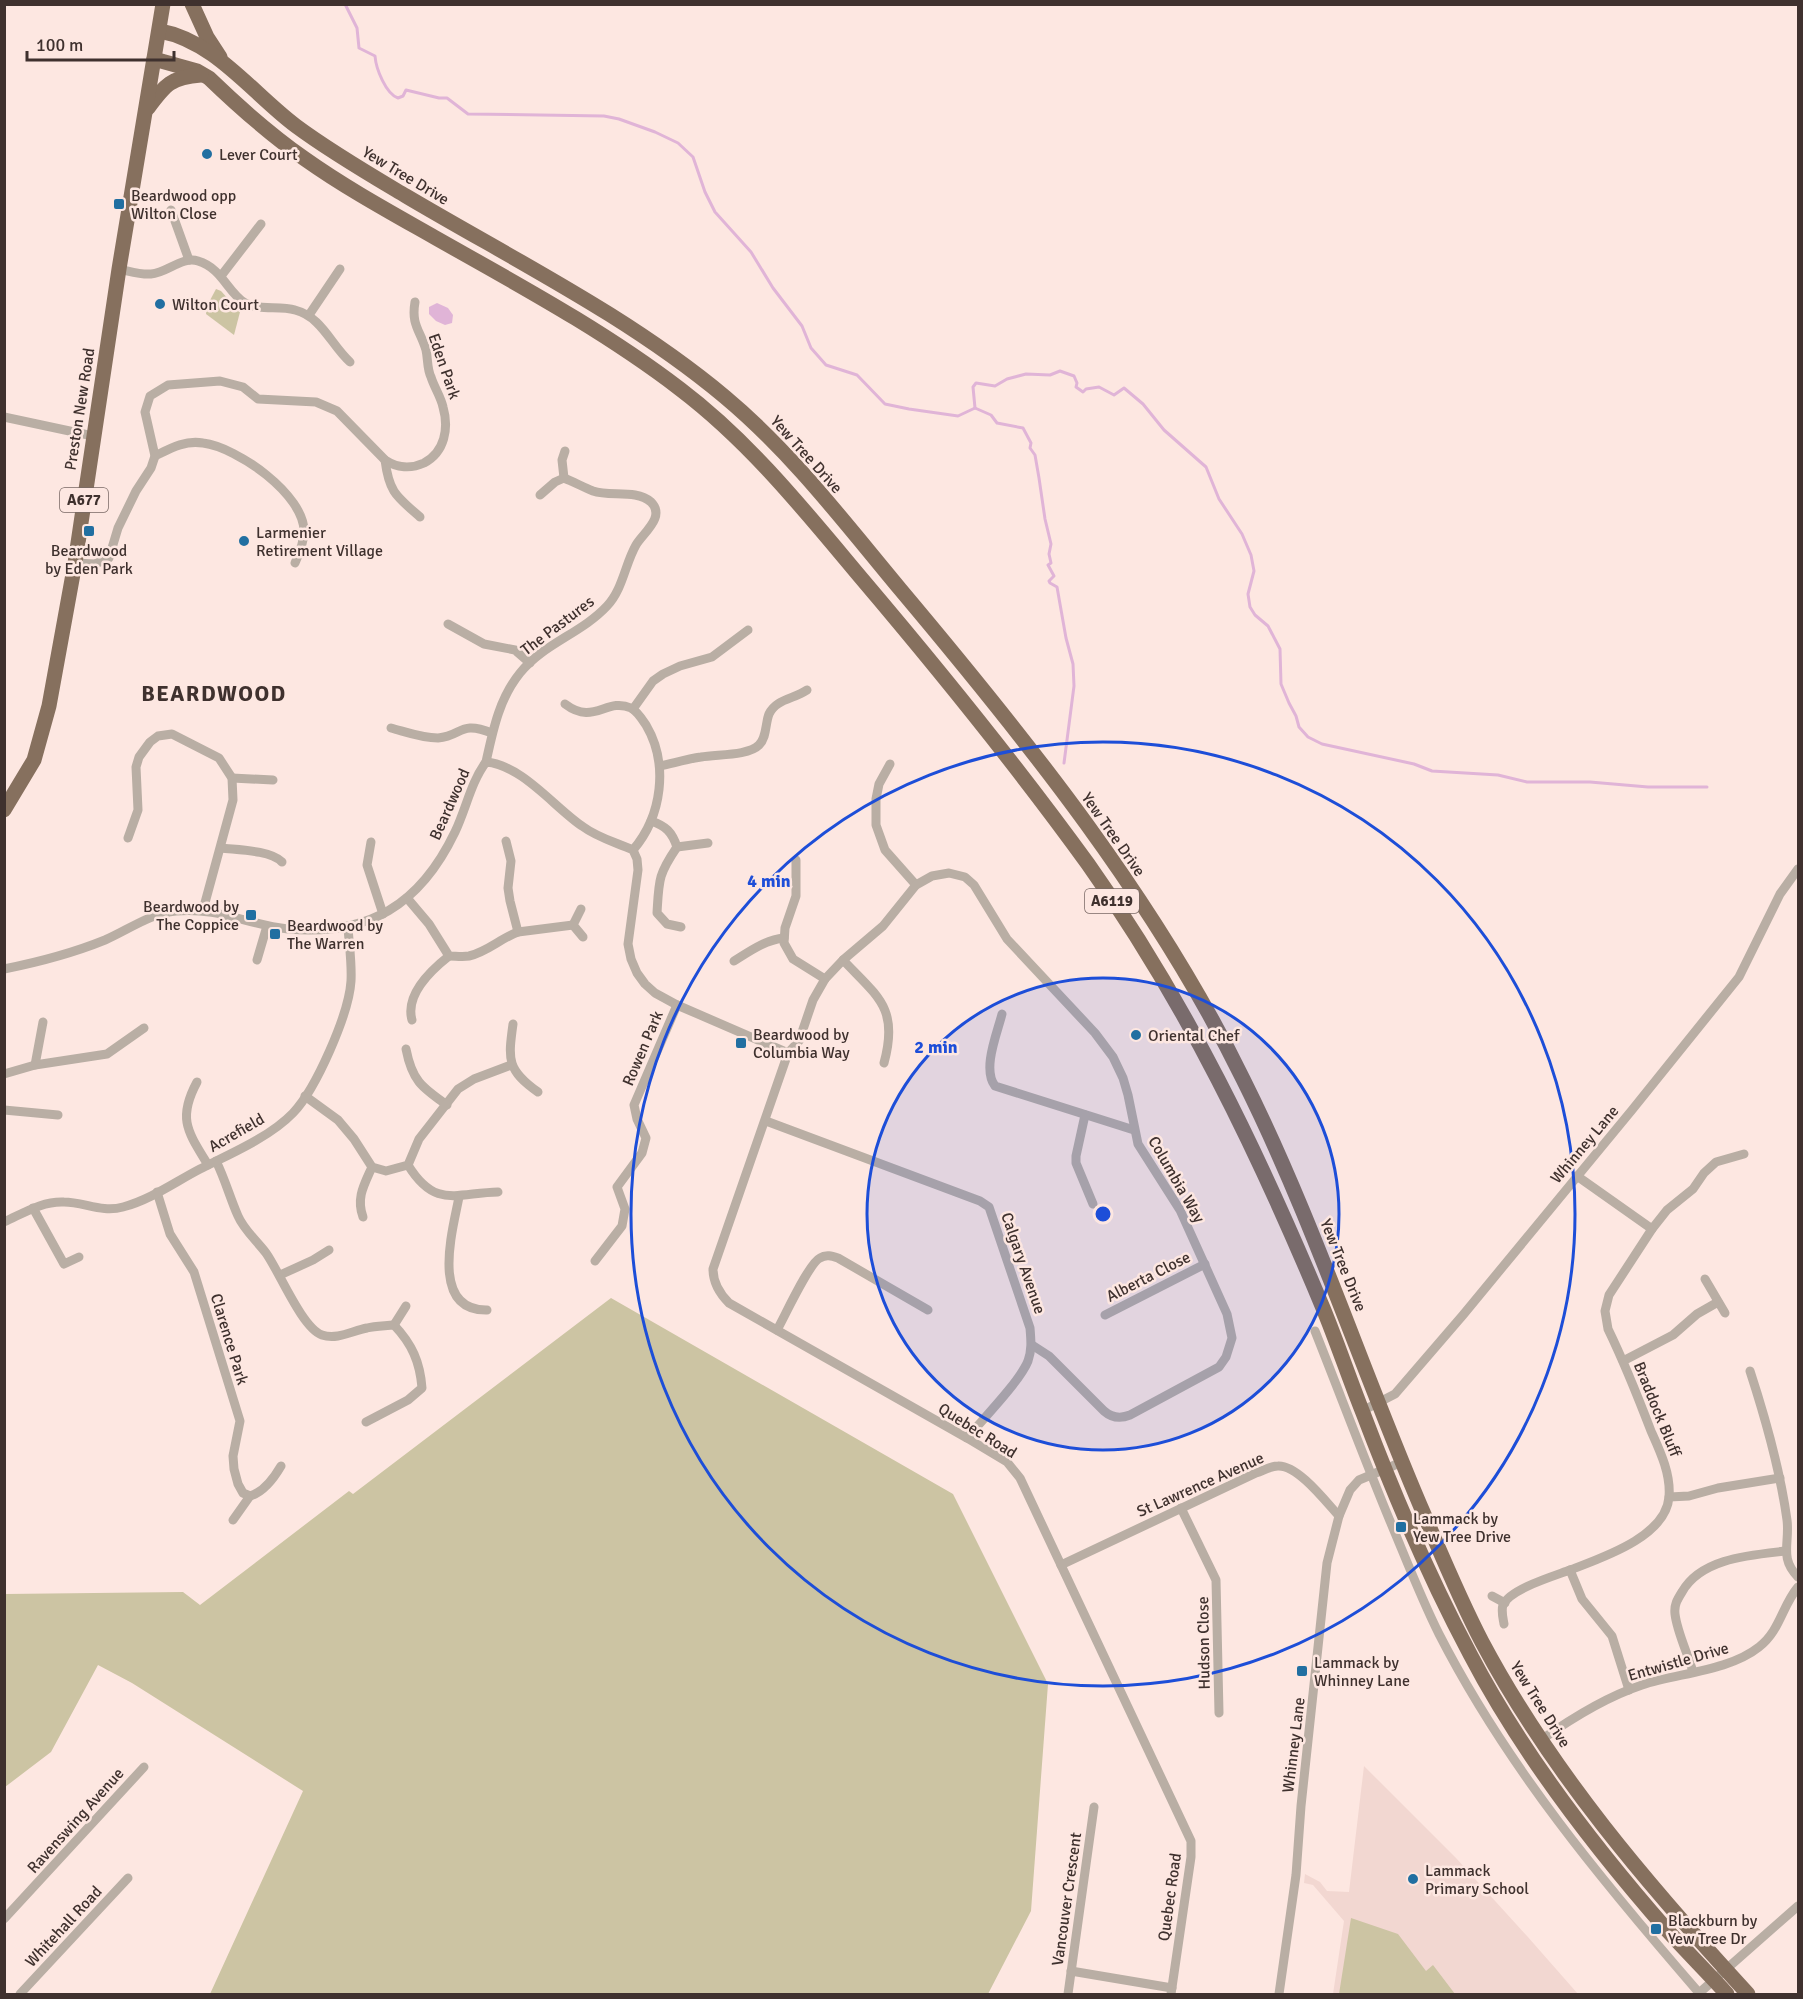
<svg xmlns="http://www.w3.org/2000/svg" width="1803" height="1999" font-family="Signika,sans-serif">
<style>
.built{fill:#f2d7d1}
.green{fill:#ccc4a3}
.water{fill:#e0b4d7}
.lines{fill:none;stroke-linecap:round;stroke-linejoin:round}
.stream{stroke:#e0b4d7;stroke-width:3}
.minor{stroke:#b9aea4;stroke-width:9}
.trunk{stroke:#86705e;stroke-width:15}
.ring{fill:none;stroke:#1d4ed8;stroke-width:3}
.poi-dot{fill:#216fa1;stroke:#fde7e1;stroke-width:2}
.labels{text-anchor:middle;stroke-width:5;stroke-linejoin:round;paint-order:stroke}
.shield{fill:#fde7e1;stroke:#786864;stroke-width:1.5}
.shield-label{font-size:15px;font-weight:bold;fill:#3f312e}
.poi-label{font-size:16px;fill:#3f312e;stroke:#fde7e1;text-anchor:start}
.street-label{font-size:16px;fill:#3f312e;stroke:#fde7e1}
.district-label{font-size:22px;font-weight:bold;letter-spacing:1.5px;fill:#3f312e;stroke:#fde7e1}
.centre{fill:#1d4ed8;stroke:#fde7e1;stroke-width:3}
.ring-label{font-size:18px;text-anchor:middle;font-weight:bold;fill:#1d4ed8;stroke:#fde7e1;stroke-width:5;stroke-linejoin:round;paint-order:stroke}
</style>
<rect width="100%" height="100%" fill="#fde7e1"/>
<path class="built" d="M1364 1766 1456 1858 1527 1936 1578 1994H1333L1344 1921 1313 1885 1304 1883 1305 1874 1320 1882 1327 1891 1349 1892Z"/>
<g class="green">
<path d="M216 289 221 291 240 312 234 335 206 314 207 306Z"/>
<path d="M611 1298 953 1494 1048 1684 1031 1911 988 1994H210L303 1791 132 1683 98 1665 51 1752 5 1787V1594L183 1592 200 1605 349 1491 353 1494Z"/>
<path d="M1351 1918 1398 1934 1426 1971 1433 1965 1455 1994H1339Z"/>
</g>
<path class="water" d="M437 303 448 308 453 315 452 323 445 325 436 321 429 314V307Z"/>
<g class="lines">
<g class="stream">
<path d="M345 4 357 28 359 48 375 56C376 69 386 94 398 98L403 96 406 90 439 98H447L468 114 604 116 619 119 655 132 678 143 693 157 705 192 715 212 751 252 773 288 802 326 811 348 826 365 857 375 885 404 909 409 958 416 975 408 991 415 997 423 1023 428 1031 443 1030 448 1035 455 1039 478 1045 519 1051 544 1049 554 1051 563 1048 565 1054 576 1049 581 1050 583 1057 587 1066 638 1073 664 1074 686 1064 763"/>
<path d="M975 408 973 387 976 383 995 386 1007 379 1026 374 1050 375 1060 371 1074 376 1077 383 1076 387 1083 392 1086 389 1099 387 1114 395 1124 388 1143 404 1164 430 1206 467 1219 499 1242 534 1251 555 1254 571 1248 594 1250 607 1255 615 1268 626 1280 649 1281 684 1289 703 1296 716 1299 727 1308 737 1322 744 1414 764 1432 771 1498 775 1527 782H1590L1648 787H1707"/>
</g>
<g class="minor">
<path d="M171 210 189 260"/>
<path d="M119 269C129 271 141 275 151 274 167 273 182 256 198 261 222 268 228 293 245 303 259 311 280 305 295 310 322 317 331 345 350 362"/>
<path d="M221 276 261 224"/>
<path d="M309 315 340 269"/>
<path d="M4 417 93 436"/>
<path d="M155 456C171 448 185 440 203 443 237 447 305 495 304 532 304 542 299 554 295 563"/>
<path d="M385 460C389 492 396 496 420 517"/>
<path d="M564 478 562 460 565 451"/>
<path d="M75 563 95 564 109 558 118 528 136 491 151 468 155 456 145 412 150 396 168 385 220 381 243 387 258 399 316 402 337 411 385 460C397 468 411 469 424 463 445 452 449 428 443 407 441 397 434 387 431 377 427 369 428 359 426 350 420 330 411 325 415 302"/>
<path d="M448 624 484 644 515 650 530 663"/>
<path d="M565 704C594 726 606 697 631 708 637 711 642 719 646 725 669 764 662 816 633 850"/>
<path d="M633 709 653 681 663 674 680 666 712 657 748 630"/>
<path d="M391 728C406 732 422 738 438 738 463 736 459 720 492 733"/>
<path d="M486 762C493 730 499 699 520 673 543 644 582 633 607 606 623 589 625 564 636 545 643 533 666 517 651 502 636 489 610 497 593 491 583 487 574 482 564 478L555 482 540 495"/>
<path d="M890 764 879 784 876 799V825L885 850 916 885"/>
<path d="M660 766C674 763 687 759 701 757 717 754 748 756 759 745 767 737 765 724 769 714 776 699 794 699 807 690"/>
<path d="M232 778 273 780"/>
<path d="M651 821C666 826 672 832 677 847 658 875 659 880 657 913L667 924 681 927"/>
<path d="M128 838 138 810 136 767 139 757 150 742 158 736 172 734 219 758 232 778 233 800 203 910"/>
<path d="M371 842 367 865 383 914"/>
<path d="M677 847 708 843"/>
<path d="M221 848C237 850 270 850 282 862"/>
<path d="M796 860V896L785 928 784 943 793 959 825 979"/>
<path d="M407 898 429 924 449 956C455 956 463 957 469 956 487 952 501 938 518 932L510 901 508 888 511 861 506 841"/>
<path d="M581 909 573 925 583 937"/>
<path d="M518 932 573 925"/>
<path d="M257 960 267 926"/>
<path d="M843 960C878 997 899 1008 884 1063"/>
<path d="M734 961C750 951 765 940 784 938"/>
<path d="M4 969C39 962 73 953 105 940 128 930 151 913 176 911 219 907 248 925 288 929 369 936 420 905 455 832 466 809 471 782 486 762 522 765 554 807 582 826 598 838 615 842 633 850L637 859 638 870 628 944 631 959 637 973 645 984 655 993 677 1005 788 1053"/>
<path d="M1002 1014C997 1034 982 1069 995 1086L1134 1130"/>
<path d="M412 1020C405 995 430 971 449 956"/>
<path d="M513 1024C508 1060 507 1070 538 1092"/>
<path d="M406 1049C412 1080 421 1087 447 1105"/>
<path d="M35 1065 43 1022"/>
<path d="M4 1074 35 1065 107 1054 144 1028"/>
<path d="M197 1082C177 1119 188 1132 208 1165"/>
<path d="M305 1096 338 1120 354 1139 372 1167 386 1171 408 1165 419 1139 458 1089 474 1079 511 1065"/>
<path d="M4 1110 58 1115"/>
<path d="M1085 1115 1076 1156V1163L1093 1204"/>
<path d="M766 1121 980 1201 989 1207 1030 1328C1031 1340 1032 1350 1028 1361 1020 1381 983 1419 967 1438"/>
<path d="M216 1161C225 1179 230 1198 238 1216 244 1230 257 1241 266 1253 279 1271 302 1328 322 1335 337 1340 352 1331 367 1328 375 1326 385 1326 394 1325 412 1344 420 1362 422 1388L408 1400 366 1422"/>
<path d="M408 1165C435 1209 456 1193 498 1192"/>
<path d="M1577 1176 1652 1229 1667 1210 1693 1189 1704 1173 1716 1162 1744 1154"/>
<path d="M157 1192 170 1234 194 1272 240 1421 233 1456 234 1469 238 1484 243 1493 250 1496C264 1492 274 1478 281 1466"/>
<path d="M459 1197C453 1229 429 1311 487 1310"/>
<path d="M33 1208 64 1264 79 1257"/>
<path d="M363 1217C356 1198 364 1185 372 1167"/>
<path d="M4 1222C24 1213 42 1201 64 1202 84 1202 102 1213 123 1207 150 1200 175 1182 200 1169 230 1154 270 1137 293 1113 316 1089 349 1014 351 981 352 963 349 944 348 927"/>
<path d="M595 1261 622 1226 625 1209 617 1187 642 1153 646 1138 637 1119 634 1105 677 1005"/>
<path d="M280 1275 313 1260 329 1250"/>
<path d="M1705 1279 1725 1313"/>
<path d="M1105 1315 1205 1264"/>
<path d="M394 1325 406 1306"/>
<path d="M777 1330C785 1316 809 1263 820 1258 826 1254 832 1256 838 1258L928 1310"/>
<path d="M1315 1331C1340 1394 1364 1458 1390 1521 1406 1559 1421 1598 1439 1634 1507 1767 1603 1882 1700 1994"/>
<path d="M1032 1345 1049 1356 1104 1411C1112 1418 1120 1419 1130 1415L1219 1367 1226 1357 1232 1338 1227 1314 1180 1210 1138 1144 1128 1095 1123 1078 1113 1057 1095 1033 1007 939 974 885 965 877 949 873 932 876 916 885 883 926 843 960 825 979 813 1000 799 1041 788 1053 713 1269C713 1283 719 1293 729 1303L967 1438 1007 1462 1020 1478 1191 1841V1857L1171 1994"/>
<path d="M1623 1361 1673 1335 1697 1314 1718 1302"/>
<path d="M1750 1371C1766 1420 1780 1469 1787 1520 1790 1543 1779 1558 1798 1577"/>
<path d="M1362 1411 1395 1394 1463 1315 1632 1110 1739 977 1780 894 1798 869"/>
<path d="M1669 1497 1689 1496 1718 1488 1780 1478"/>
<path d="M1181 1508 1216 1580 1219 1713"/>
<path d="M233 1520 250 1496"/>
<path d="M1061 1565 1256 1473C1263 1471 1270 1466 1278 1466 1298 1465 1326 1502 1339 1516"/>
<path d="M1492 1596 1505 1603"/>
<path d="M1504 1624C1503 1618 1501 1611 1503 1605 1510 1589 1554 1576 1570 1570"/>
<path d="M1693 1672C1688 1654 1677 1632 1675 1614 1674 1605 1677 1600 1682 1592 1701 1558 1751 1555 1786 1551"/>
<path d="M1629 1690 1612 1636 1582 1599 1570 1570C1601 1558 1666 1537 1669 1497 1671 1474 1660 1451 1651 1431 1638 1397 1624 1362 1608 1329L1605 1311 1609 1295 1652 1229"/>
<path d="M1541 1740C1572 1718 1606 1697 1642 1685 1678 1673 1729 1671 1759 1647 1780 1631 1782 1606 1798 1587"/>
<path d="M4 1919 144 1767"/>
<path d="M1071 1971 1172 1988"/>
<path d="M20 1994 128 1878"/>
<path d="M1068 1994 1094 1807"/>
<path d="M1279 1994 1296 1875 1301 1806 1327 1563 1339 1516 1350 1490 1359 1480 1402 1462"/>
<path d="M1698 1994 1798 1906"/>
</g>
<g class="trunk">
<path d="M192 4 207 37 220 57"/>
<path d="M160 31C215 41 253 94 296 126 331 152 369 174 406 196 514 260 628 316 725 397 792 453 845 523 900 589 1027 740 1156 901 1243 1079 1313 1219 1361 1368 1423 1512 1442 1556 1460 1600 1482 1642 1551 1772 1649 1886 1748 1994"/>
<path d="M154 59 197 71 209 78C239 107 271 135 305 159 346 188 390 212 434 237 517 284 603 330 680 389 750 442 805 511 862 579 940 671 1017 766 1088 864 1186 1002 1258 1152 1323 1308 1337 1342 1349 1378 1363 1413 1394 1495 1429 1577 1470 1654 1520 1750 1596 1849 1667 1930 1687 1952 1707 1972 1727 1994"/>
<path d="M148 108C165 85 171 77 201 75"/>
<path d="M4 810 34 760 49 706 75 563 119 269 163 4"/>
</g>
</g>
<circle cx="1103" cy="1214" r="236" fill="#1d4ed8" fill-opacity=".12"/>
<g class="ring">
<circle cx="1103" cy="1214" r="236"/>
<circle cx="1103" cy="1214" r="472"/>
</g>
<g class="poi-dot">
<circle cx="207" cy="154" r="6"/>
<rect x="113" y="198" width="12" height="12" rx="3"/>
<circle cx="160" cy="304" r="6"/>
<rect x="83" y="525" width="12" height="12" rx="3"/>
<circle cx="244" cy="541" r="6"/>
<rect x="245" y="909" width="12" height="12" rx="3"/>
<rect x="269" y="928" width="12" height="12" rx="3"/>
<circle cx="1136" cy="1035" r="6"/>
<rect x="735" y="1037" width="12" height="12" rx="3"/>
<rect x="1395" y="1521" width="12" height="12" rx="3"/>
<rect x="1296" y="1665" width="12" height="12" rx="3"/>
<circle cx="1413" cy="1879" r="6"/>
<rect x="1650" y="1923" width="12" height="12" rx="3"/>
</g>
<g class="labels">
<g class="shield">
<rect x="60" y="488" width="48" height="24" rx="4.5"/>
<rect x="1085" y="889" width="54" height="24" rx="4.5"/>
</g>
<g class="shield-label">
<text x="84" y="505">A677</text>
<text x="1112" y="906">A6119</text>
</g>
<g class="poi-label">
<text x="219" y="160">Lever Court</text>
<text x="131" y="201">Beardwood opp<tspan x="131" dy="18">Wilton Close</tspan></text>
<text x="172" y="310">Wilton Court</text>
<text x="256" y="538">Larmenier<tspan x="256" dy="18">Retirement Village</tspan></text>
<text x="89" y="556" text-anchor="middle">Beardwood<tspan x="89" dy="18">by Eden Park</tspan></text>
<text x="239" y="912" text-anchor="end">Beardwood by<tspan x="239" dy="18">The Coppice</tspan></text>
<text x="287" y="931">Beardwood by<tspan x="287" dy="18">The Warren</tspan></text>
<text x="753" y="1040">Beardwood by<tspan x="753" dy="18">Columbia Way</tspan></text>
<text x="1148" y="1041">Oriental Chef</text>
<text x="1413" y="1524">Lammack by<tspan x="1413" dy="18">Yew Tree Drive</tspan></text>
<text x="1314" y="1668">Lammack by<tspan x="1314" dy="18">Whinney Lane</tspan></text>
<text x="1425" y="1876">Lammack<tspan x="1425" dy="18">Primary School</tspan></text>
<text x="1668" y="1926">Blackburn by<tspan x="1668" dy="18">Yew Tree Dr</tspan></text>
</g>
<g class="street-label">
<text transform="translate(406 175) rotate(31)" y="6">Yew Tree Drive</text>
<text transform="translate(445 366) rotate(71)" y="6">Eden Park</text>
<text transform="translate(79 409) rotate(-81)" y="6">Preston New Road</text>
<text transform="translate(807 454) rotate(48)" y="6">Yew Tree Drive</text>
<text transform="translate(557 625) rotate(-37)" y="6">The Pastures</text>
<text transform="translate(449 804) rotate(-66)" y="6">Beardwood</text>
<text transform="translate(1114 834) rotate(55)" y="6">Yew Tree Drive</text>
<text transform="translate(642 1048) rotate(-67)" y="6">Rowen Park</text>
<text transform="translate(236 1132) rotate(-30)" y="6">Acrefield</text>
<text transform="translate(1584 1144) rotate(-50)" y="6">Whinney Lane</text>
<text transform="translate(1177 1179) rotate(60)" y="6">Columbia Way</text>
<text transform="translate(1024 1263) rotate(71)" y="6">Calgary Avenue</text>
<text transform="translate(1344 1265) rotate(68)" y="6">Yew Tree Drive</text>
<text transform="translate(1148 1276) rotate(-27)" y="6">Alberta Close</text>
<text transform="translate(230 1339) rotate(73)" y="6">Clarence Park</text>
<text transform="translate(1658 1409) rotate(68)" y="6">Braddock Bluff</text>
<text transform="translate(978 1430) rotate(32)" y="6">Quebec Road</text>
<text transform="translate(1200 1484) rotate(-24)" y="6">St Lawrence Avenue</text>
<text transform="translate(1203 1643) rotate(-91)" y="6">Hudson Close</text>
<text transform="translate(1678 1661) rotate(-16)" y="6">Entwistle Drive</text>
<text transform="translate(1541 1704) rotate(58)" y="6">Yew Tree Drive</text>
<text transform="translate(1293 1745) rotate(-83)" y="6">Whinney Lane</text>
<text transform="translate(75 1820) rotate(-48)" y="6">Ravenswing Avenue</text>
<text transform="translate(1169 1897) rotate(-82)" y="6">Quebec Road</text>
<text transform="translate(1066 1899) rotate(-82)" y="6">Vancouver Crescent</text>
<text transform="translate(63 1926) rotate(-47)" y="6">Whitehall Road</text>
</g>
<g class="district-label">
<text x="214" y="701">BEARDWOOD</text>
</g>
</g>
<circle cx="1103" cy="1214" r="9" class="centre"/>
<g class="ring-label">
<text x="769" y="887">4 min</text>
<text x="936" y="1053">2 min</text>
</g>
<rect width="1803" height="1999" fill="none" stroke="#3f312e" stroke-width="12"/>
<path d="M27 51v9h147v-9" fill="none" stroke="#3f312e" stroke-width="3"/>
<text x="36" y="51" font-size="18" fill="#3f312e" stroke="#fde7e1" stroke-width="4.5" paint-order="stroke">100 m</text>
</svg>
